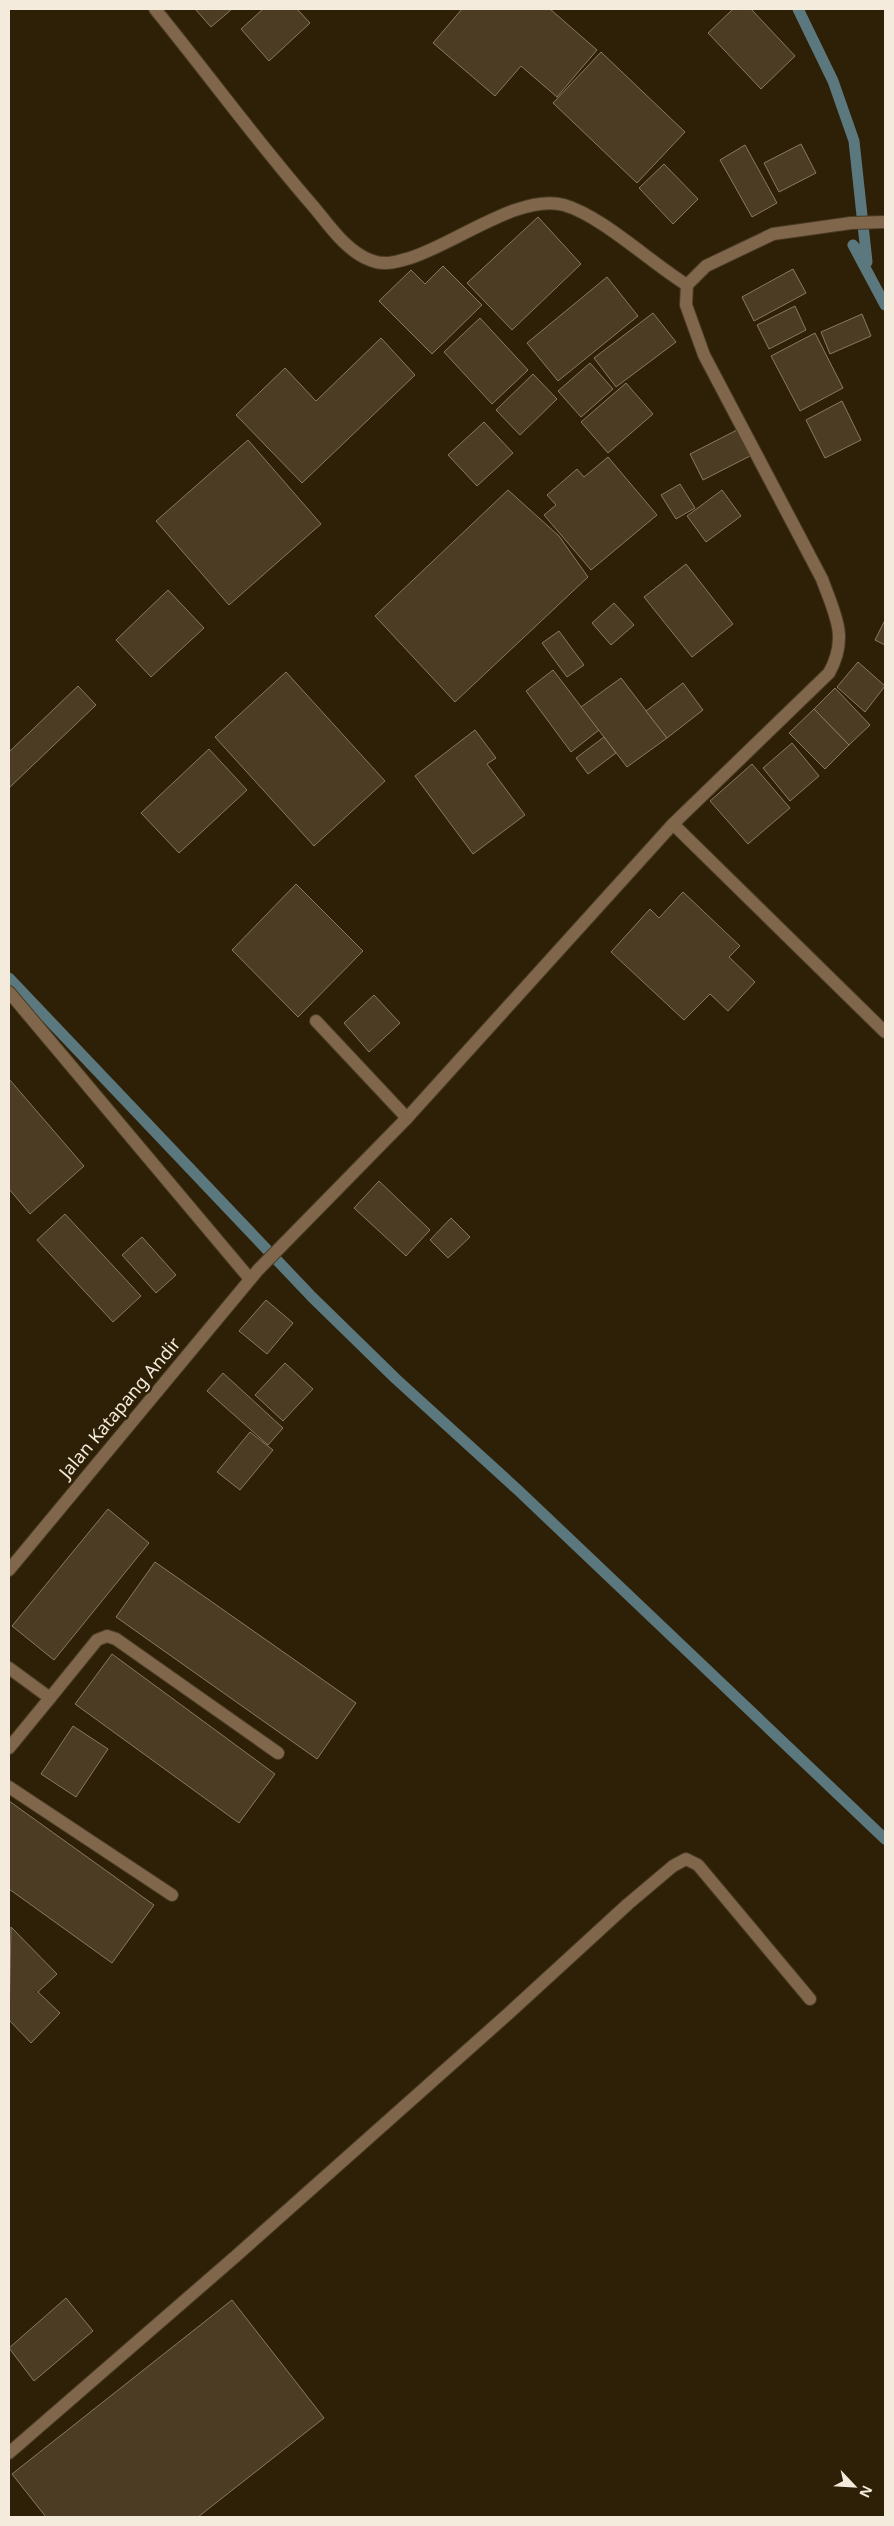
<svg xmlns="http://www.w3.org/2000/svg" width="894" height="2526" font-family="'Noto Sans',sans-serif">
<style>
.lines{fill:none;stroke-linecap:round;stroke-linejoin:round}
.stream{stroke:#5a787e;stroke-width:11}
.building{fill:#4c3c23;stroke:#89795e}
.service-casing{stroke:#4a3c25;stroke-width:14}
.minor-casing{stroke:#4a3c25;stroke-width:14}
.tertiary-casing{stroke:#4a3c25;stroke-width:14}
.service{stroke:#80664a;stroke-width:12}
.minor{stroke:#80664a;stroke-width:12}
.tertiary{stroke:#80664a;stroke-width:12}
.labels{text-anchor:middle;stroke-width:5;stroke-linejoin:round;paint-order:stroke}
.street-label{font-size:18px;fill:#f4ebdc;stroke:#2e2007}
</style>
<rect width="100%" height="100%" fill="#2e2007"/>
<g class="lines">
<g class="stream">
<path d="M798 9 833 81 854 141 867 262 853 245 885 305"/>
<path d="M9 978 312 1297 396 1379 519 1491 885 1839"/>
</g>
</g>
<g class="building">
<path d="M195 9H232L211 27Z"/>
<path d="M263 9H297L310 23 269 61 241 29Z"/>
<path d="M462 9H550L597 50 557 97 521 66 495 96 433 43Z"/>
<path d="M733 9H751L795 56 761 89 708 33Z"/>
<path d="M601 52 685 132 637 183 553 103Z"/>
<path d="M801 144 816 173 779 192 764 163Z"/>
<path d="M745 145 777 203 752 217 720 160Z"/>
<path d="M664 164 698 199 673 224 639 188Z"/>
<path d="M538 217 581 264 512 330 467 283Z"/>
<path d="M443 266 482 305 432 354 379 301 411 270 425 284Z"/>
<path d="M793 269 806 293 754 321 742 297Z"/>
<path d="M607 277 638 316 558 381 527 343Z"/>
<path d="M795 306 806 330 769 349 757 325Z"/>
<path d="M653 313 676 342 616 387 594 358Z"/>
<path d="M862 314 871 336 830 354 821 332Z"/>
<path d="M480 318 528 370 492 404 444 352Z"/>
<path d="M815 333 843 388 800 411 771 356Z"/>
<path d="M381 338 415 375 302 483 236 415 285 368 316 401Z"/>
<path d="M590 363 613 389 581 417 558 391Z"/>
<path d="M533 374 557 399 520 435 496 410Z"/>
<path d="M626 383 653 414 608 453 581 422Z"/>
<path d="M842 401 861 440 825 458 806 420Z"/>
<path d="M484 422 513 453 477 486 448 455Z"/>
<path d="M737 430 750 456 703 480 690 454Z"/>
<path d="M248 440 321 524 229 605 156 521Z"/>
<path d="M608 457 657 515 591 570 544 515 556 505 547 495 577 469 584 477Z"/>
<path d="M680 484 695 508 676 519 661 495Z"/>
<path d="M508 490 559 536 588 577 455 702 375 616Z"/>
<path d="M722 490 741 516 706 542 687 516Z"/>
<path d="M686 564 733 624 692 657 644 597Z"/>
<path d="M168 590 204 628 151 677 116 640Z"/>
<path d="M614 603 634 625 611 645 592 623Z"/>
<path d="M885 620V645L875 640Z"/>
<path d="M559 631 584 665 567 677 542 643Z"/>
<path d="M858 662 885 686 865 712 837 687Z"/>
<path d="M553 670 599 730 571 752 526 691Z"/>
<path d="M286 672 385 781 314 846 215 737Z"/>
<path d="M621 678 667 738 627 767 581 707Z"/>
<path d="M683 683 703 710 667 738 646 711Z"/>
<path d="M78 686 96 705 9 788V752Z"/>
<path d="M835 688 870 725 849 745 814 709Z"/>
<path d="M814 709 849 745 825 769 789 733Z"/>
<path d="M475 730 496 758 487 764 525 815 473 854 415 776Z"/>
<path d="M604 737 616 753 588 774 576 758Z"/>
<path d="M792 743 819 776 790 801 763 768Z"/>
<path d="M209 749 247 790 179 853 141 813Z"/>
<path d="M752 764 790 808 748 844 710 801Z"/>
<path d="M296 884 363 951 298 1017 232 950Z"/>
<path d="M683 892 740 946 729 957 755 982 728 1011 710 994 684 1020 611 952 650 909 659 918Z"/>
<path d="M374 995 400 1023 369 1052 344 1023Z"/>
<path d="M9 1079 84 1166 30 1214 9 1189Z"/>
<path d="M379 1181 430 1230 406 1256 354 1208Z"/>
<path d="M65 1214 141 1296 113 1322 37 1240Z"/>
<path d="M451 1218 470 1237 448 1258 430 1240Z"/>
<path d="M142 1237 176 1275 156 1293 122 1255Z"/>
<path d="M266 1300 293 1323 267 1354 239 1331Z"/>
<path d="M285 1363 313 1389 283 1421 255 1395Z"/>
<path d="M223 1373 283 1428 268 1445 207 1391Z"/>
<path d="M250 1432 273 1450 240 1490 217 1472Z"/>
<path d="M108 1509 149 1543 54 1660 12 1626Z"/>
<path d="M155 1562 356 1703 317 1759 116 1617Z"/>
<path d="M112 1654 275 1774 239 1823 75 1704Z"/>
<path d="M73 1726 108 1749 76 1797 41 1774Z"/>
<path d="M9 1801 154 1905 112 1963 9 1889Z"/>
<path d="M11 1927 57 1974 38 1992 60 2013 31 2043 9 2020Z"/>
<path d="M66 2298 93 2331 34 2381 9 2348Z"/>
<path d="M232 2300 324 2418 198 2517H46L12 2474Z"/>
</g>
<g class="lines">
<g class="service-casing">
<g id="service">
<path d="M673 824 885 1032"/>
<path d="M316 1021 407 1118"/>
<path d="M9 2453 236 2256 508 2014 628 1904 673 1866 686 1859 698 1865 810 1999"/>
</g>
</g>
<g class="minor-casing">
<g id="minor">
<path d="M155 9C208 74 258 143 313 206 329 225 346 251 370 260 384 266 396 262 410 258 455 244 520 193 564 205 602 216 651 263 687 285"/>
<path d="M9 992 250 1279"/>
<path d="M9 1668 50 1698 97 1640 107 1636 116 1639 278 1753"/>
<path d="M9 1748 50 1698"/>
<path d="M9 1787 172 1895"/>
</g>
</g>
<g class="tertiary-casing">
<path id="tertiary" d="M9 1570 258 1270 407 1118 673 824 829 673C849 637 835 615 822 579L704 355 686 305 687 285 706 266 773 234 851 223 885 222"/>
</g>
<use href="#service" class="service"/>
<use href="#minor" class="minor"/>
<use href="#tertiary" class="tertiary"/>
</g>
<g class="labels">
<g class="street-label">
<text transform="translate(120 1408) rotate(-50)" y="6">Jalan Katapang Andir</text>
</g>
</g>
<rect width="894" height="2526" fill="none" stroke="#f4ebdc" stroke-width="20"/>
<g transform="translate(854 2486) rotate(115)" stroke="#2e2007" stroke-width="4" paint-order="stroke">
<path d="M0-4L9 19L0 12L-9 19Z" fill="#f4ebdc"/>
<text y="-8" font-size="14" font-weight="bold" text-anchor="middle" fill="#f4ebdc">N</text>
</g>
</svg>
